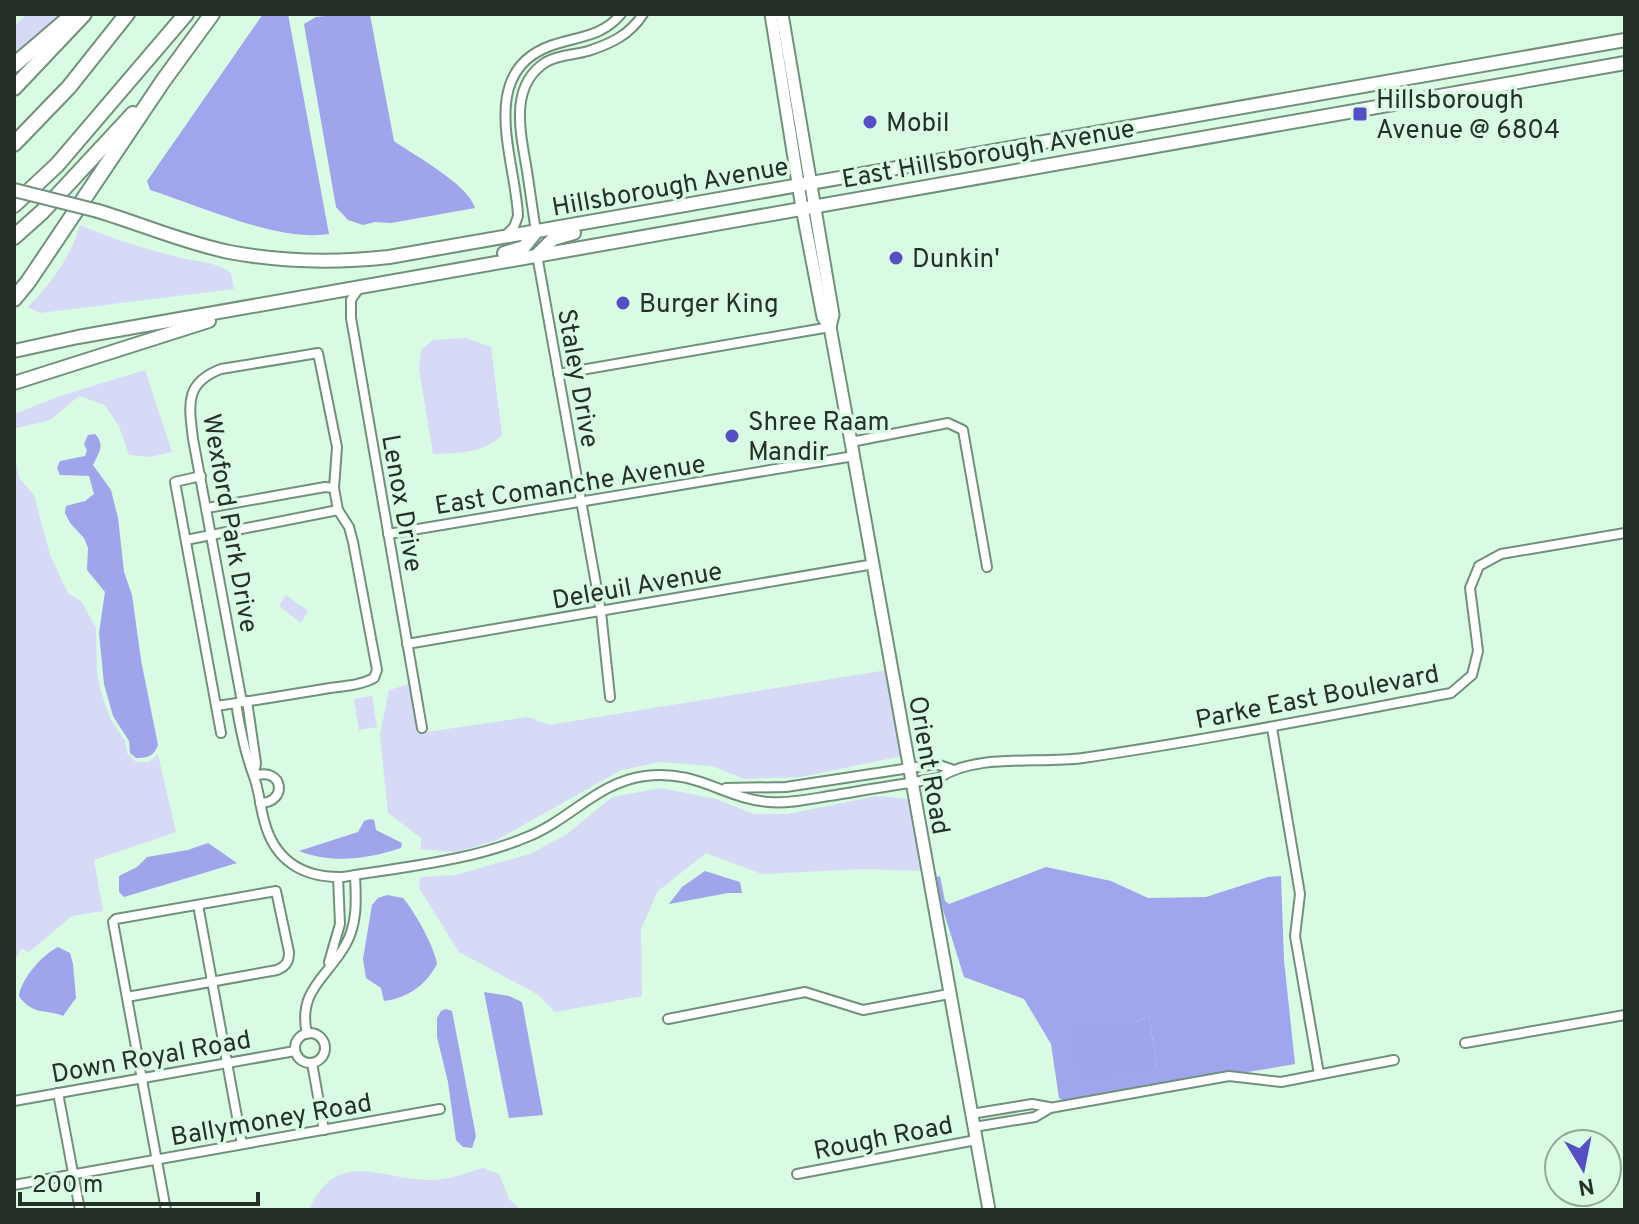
<svg xmlns="http://www.w3.org/2000/svg" width="1639" height="1224" font-family="Overpass,sans-serif">
<style>
.green{fill:#d6daf7}
.forest{fill:#a0a6ed;fill-rule:evenodd}
.water{fill:#9fa4eb}
.lines{fill:none;stroke-linecap:round;stroke-linejoin:round}
.street-casing{stroke:#72917c;stroke-width:12}
.secondary-casing{stroke:#72917c;stroke-width:15}
.primary-casing{stroke:#72917c;stroke-width:16}
.highway-casing{stroke:#72917c;stroke-width:18}
.street{stroke:#fff;stroke-width:8}
.secondary{stroke:#fff;stroke-width:11}
.primary{stroke:#fff;stroke-width:12}
.highway{stroke:#fff;stroke-width:14}
.primary-bridge-casing{stroke:#72917c;stroke-width:16;stroke-linecap:butt}
.primary-bridge{stroke:#fff;stroke-width:12}
.poi-dot{fill:#554ec5;stroke:#d9fae3;stroke-width:3}
.labels{text-anchor:middle;stroke-width:7;stroke-linejoin:round;paint-order:stroke}
.poi-label{font-size:26px;fill:#253128;stroke:#d9fae3;text-anchor:start}
.street-label{font-size:26px;fill:#253128;stroke:#d9fae3}
</style>
<rect width="100%" height="100%" fill="#d9fae3"/>
<g class="green">
<path d="M28 14H67L14 59V26Z"/>
<path d="M80 225C111 239 144 248 177 257 196 262 215 261 231 273L234 289 40 313 28 307C52 282 70 258 80 225Z"/>
<path d="M466 338 491 347 502 435C483 453 459 453 433 454L419 369 421 350 433 340Z"/>
<path d="M145 370 172 452 149 457 129 455 119 426 105 405 79 396 50 420 16 428 14 443V414L60 396Z"/>
<path d="M14 450 19 478 34 495 50 555 68 593 81 601 96 628 97 673 101 692 110 718 125 741 127 753 136 762H148L158 755 176 832 94 860 103 911 72 916 29 952 21 949 14 962Z"/>
<path d="M286 595 308 611 301 623 279 606Z"/>
<path d="M887 670 902 756 801 777 744 779 712 766 660 762 621 770 495 841 455 852 421 849V838L388 813 380 735 389 690 410 684 420 733 528 717 549 725Z"/>
<path d="M372 696 377 727 359 730 354 699Z"/>
<path d="M661 788 716 799 754 814H788L876 796 910 799 923 871 864 869 762 874 706 853 658 891 641 929 642 996 555 1012 537 994 459 952 419 888 420 877 455 875 530 854 567 834 612 797Z"/>
<path d="M483 1168 499 1174 509 1199 521 1210H309C337 1148 377 1179 428 1180 447 1181 466 1173 483 1168Z"/>
</g>
<g class="forest">
<path d="M263 14H288L329 234C277 242 201 206 150 190L147 181Z"/>
<path d="M1046 867 1111 881 1148 898 1206 897 1268 877 1281 876 1284 960 1295 1064 1242 1073 1228 1072 1063 1101 1059 1098 1051 1044 1024 999 964 977 933 878 940 876 945 901 949 904ZM1149 1016 1157 1068 1069 1030 1074 1024 1135 1023Z"/>
</g>
<g class="water">
<path d="M345 14 370 15 394 141C415 156 468 184 475 208L391 223 375 222 363 225 348 220 336 207 304 24 316 17Z"/>
<path d="M95 434C106 445 98 454 93 465L111 490 118 518 124 572 132 595 141 660 158 745C154 756 148 758 136 758L130 753 129 741 113 716 104 684 99 633 105 592 87 570 88 548 84 538 70 523 65 513 66 506 85 501 94 494 89 476 60 475 57 468 60 461 85 456 87 450 84 444 88 435Z"/>
<path d="M370 819 374 820 376 830 402 843 401 848C368 859 332 864 299 851L358 832 364 821Z"/>
<path d="M208 843 237 863 124 897 119 892V876L137 867 147 857 188 850Z"/>
<path d="M705 871 740 882 742 893H728L669 904 682 887Z"/>
<path d="M387 895 403 898C415 912 434 946 437 964 426 985 408 998 384 1001L381 988 366 978 363 959 372 905 378 898Z"/>
<path d="M58 947 70 953 73 964 76 998 63 1016C48 1009 32 1016 19 996 21 979 43 954 58 947Z"/>
<path d="M484 992 509 996 522 1002 543 1115 509 1118Z"/>
<path d="M446 1009 452 1011 476 1136 472 1148 463 1147 456 1140 448 1082 437 1037V1018L441 1011Z"/>
<path d="M1149 1016 1157 1068 1081 1080 1068 1029 1074 1023H1135Z"/>
</g>
<g class="lines">
<g class="street-casing">
<g id="street">
<path d="M536 232C533 212 530 191 527 171 521 134 508 86 546 62 558 55 574 55 588 51 610 44 630 35 643 14"/>
<path d="M505 236 514 227 518 216C516 161 476 73 550 46 577 36 601 38 621 14"/>
<path d="M537 255 601 612 610 697"/>
<path d="M359 288 351 300V318L422 728"/>
<path d="M558 374 830 327"/>
<path d="M851 442 948 423 963 430 987 567"/>
<path d="M201 476 175 482 221 733"/>
<path d="M207 508 325 487 334 488"/>
<path d="M388 534 854 456"/>
<path d="M186 540 338 510"/>
<path d="M407 644 874 564"/>
<path d="M247 701 256 763 254 775"/>
<path d="M236 703C240 729 245 753 254 777 259 790 260 806 264 820 274 860 302 878 343 877 403 867 470 861 527 837 570 820 598 782 645 776 697 769 725 799 769 802 791 804 814 798 836 795 870 789 904 784 939 778 975 753 1039 764 1083 758 1206 740 1328 716 1451 693L1472 675 1478 651 1470 588 1479 566 1501 554 1625 533"/>
<path d="M216 706C252 701 288 695 324 689 341 686 359 686 374 678L377 670 353 542 349 527 338 510 334 488 337 447 318 353 221 369C184 383 189 405 193 439L242 702"/>
<path d="M1272 728 1300 894 1295 936 1319 1074"/>
<path d="M254 776C284 766 288 803 260 803"/>
<path d="M726 788 786 787 936 764 951 769"/>
<path d="M198 905 242 1144"/>
<path d="M329 962 340 924 338 877"/>
<path d="M127 997 277 970C286 966 289 962 289 952L276 891 116 919 113 922C131 1018 149 1114 166 1210"/>
<path d="M668 1019 805 992 863 1010 949 994"/>
<circle cx="310" cy="1048" r="15"/>
<path d="M307 1034C297 990 328 977 346 944 358 922 356 898 355 875"/>
<path d="M1465 1043 1625 1015"/>
<path d="M312 1063 324 1130"/>
<path d="M58 1093 80 1210"/>
<path d="M14 1101 295 1051"/>
<path d="M971 1114 1032 1104 1049 1107"/>
<path d="M974 1127 1035 1117 1050 1108 1229 1076 1281 1082 1394 1060"/>
<path d="M797 1174 976 1140"/>
<path d="M14 1185 440 1109"/>
</g>
</g>
<g class="secondary-casing">
<g id="secondary">
<path d="M771 14 802 208 823 317 830 327 851 442 989 1210"/>
<path d="M782 14 833 315 830 327"/>
</g>
</g>
<g class="primary-casing">
<g id="primary">
<path d="M98 211C141 224 185 243 229 252 282 262 335 263 389 257L1625 40"/>
<path d="M504 253 524 247 536 232"/>
<path d="M537 255 553 239 574 233"/>
<path d="M14 351 78 337 1625 63"/>
<path d="M14 383 209 321"/>
</g>
</g>
<g class="highway-casing">
<g id="highway">
<path d="M14 65 70 17"/>
<path d="M14 88 84 14"/>
<path d="M14 144 69 87 127 14"/>
<path d="M14 205 57 165 186 14"/>
<path d="M14 237 42 212 133 114"/>
<path d="M14 299 28 282 163 81 212 14"/>
</g>
</g>
<use href="#street" class="street"/>
<use href="#secondary" class="secondary"/>
<use href="#primary" class="primary"/>
<use href="#highway" class="highway"/>
<g class="primary-bridge-casing">
<path id="primary-bridge" d="M14 190 98 211"/>
</g>
<use href="#primary-bridge" class="primary-bridge"/>
</g>
<g class="poi-dot">
<rect x="1352" y="106" width="16" height="16" rx="4"/>
<circle cx="870" cy="122" r="8"/>
<circle cx="896" cy="258" r="8"/>
<circle cx="623" cy="303" r="8"/>
<circle cx="732" cy="436" r="8"/>
</g>
<g class="labels">
<g class="poi-label">
<text x="1376" y="108">Hillsborough<tspan x="1376" dy="30">Avenue @ 6804</tspan></text>
<text x="886" y="131">Mobil</text>
<text x="912" y="267">Dunkin'</text>
<text x="639" y="312">Burger King</text>
<text x="748" y="430">Shree Raam<tspan x="748" dy="30">Mandir</tspan></text>
</g>
<g class="street-label">
<text transform="translate(988 153) rotate(-10)" y="9">East Hillsborough Avenue</text>
<text transform="translate(670 186) rotate(-10)" y="9">Hillsborough Avenue</text>
<text transform="translate(579 378) rotate(80)" y="9">Staley Drive</text>
<text transform="translate(570 484) rotate(-9)" y="9">East Comanche Avenue</text>
<text transform="translate(403 503) rotate(80)" y="9">Lenox Drive</text>
<text transform="translate(231 523) rotate(80)" y="9">Wexford Park Drive</text>
<text transform="translate(637 585) rotate(-10)" y="9">Deleuil Avenue</text>
<text transform="translate(1317 696) rotate(-11)" y="9">Parke East Boulevard</text>
<text transform="translate(930 765) rotate(80)" y="9">Orient Road</text>
<text transform="translate(151 1056) rotate(-10)" y="9">Down Royal Road</text>
<text transform="translate(271 1119) rotate(-10)" y="9">Ballymoney Road</text>
<text transform="translate(883 1137) rotate(-11)" y="9">Rough Road</text>
</g>
</g>
<rect width="1639" height="1224" fill="none" stroke="#253128" stroke-width="32"/>
<g transform="translate(1583 1168) rotate(170)"><circle r="38" fill="#d9fae3" stroke="#91aa98" stroke-width="2"/>
<path d="M0-6L14 30L0 20L-14 30Z" fill="#554ec5"/>
<text y="-12" font-size="22" font-weight="bold" text-anchor="middle" fill="#253128">N</text>
</g>
<path d="M20 1192v12h238v-12" fill="none" stroke="#253128" stroke-width="4"/>
<text x="32" y="1192" font-size="24" fill="#253128" stroke="#d9fae3" stroke-width="6" paint-order="stroke">200 m</text>
</svg>
